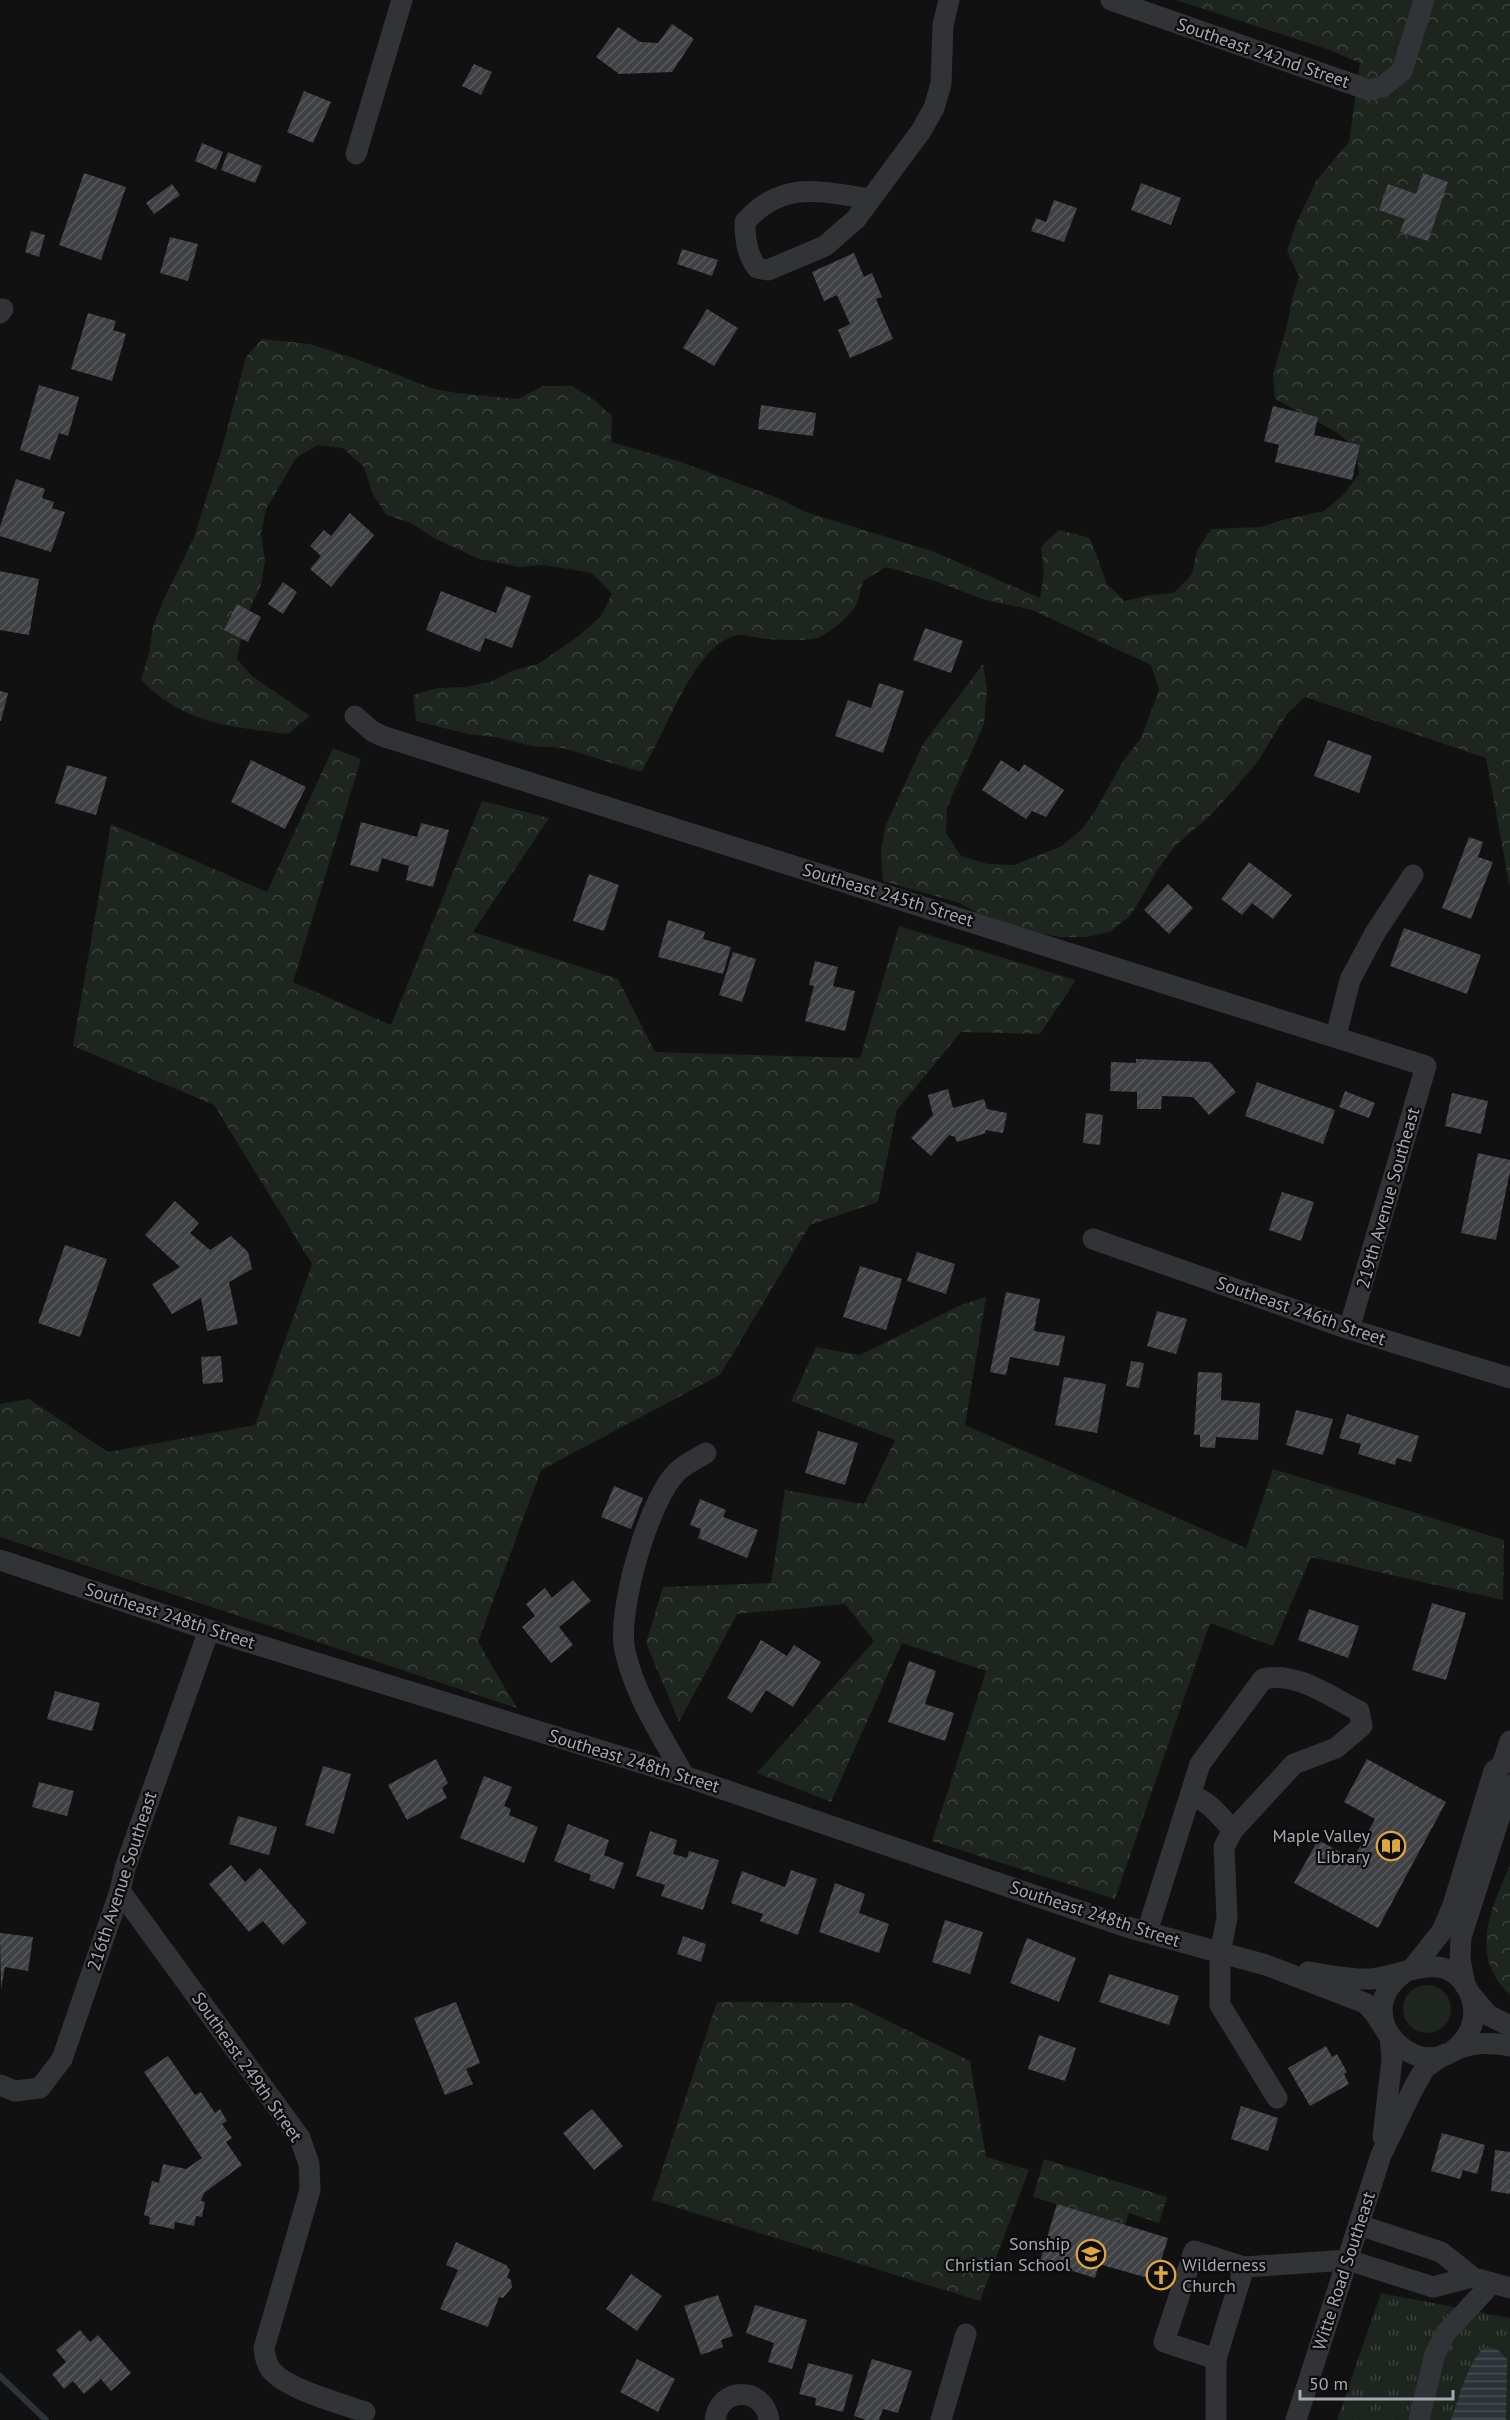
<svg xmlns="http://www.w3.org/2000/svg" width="1510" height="2420" font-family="'PT Sans',sans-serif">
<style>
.grass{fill:url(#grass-tufts)}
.forest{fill:url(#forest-crowns)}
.garden{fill:#1e241e}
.water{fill:url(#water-rules)}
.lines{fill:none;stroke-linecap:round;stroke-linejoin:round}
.stream{stroke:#2c3339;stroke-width:6}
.building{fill:url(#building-hatch)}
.minor{stroke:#323336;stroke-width:21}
.labels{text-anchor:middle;stroke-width:4.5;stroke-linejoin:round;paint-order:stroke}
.street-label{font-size:18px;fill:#a4a8b1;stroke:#0c0c0d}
.poi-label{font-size:18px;fill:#a4a8b1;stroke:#0c0c0d;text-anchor:end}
</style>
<defs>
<pattern id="grass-tufts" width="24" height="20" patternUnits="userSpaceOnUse" patternTransform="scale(1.5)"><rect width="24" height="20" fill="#1e241e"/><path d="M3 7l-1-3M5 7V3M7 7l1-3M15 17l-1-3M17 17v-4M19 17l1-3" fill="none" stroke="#3c413c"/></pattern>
<pattern id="forest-crowns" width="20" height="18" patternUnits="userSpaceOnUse" patternTransform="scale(1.5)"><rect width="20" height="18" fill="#1e241e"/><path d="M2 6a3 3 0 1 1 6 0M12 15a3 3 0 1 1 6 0" fill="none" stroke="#3c413c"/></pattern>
<pattern id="water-rules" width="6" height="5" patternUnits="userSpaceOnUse" patternTransform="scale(1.5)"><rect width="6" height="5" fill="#2c3339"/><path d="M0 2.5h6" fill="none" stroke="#484e53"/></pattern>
<pattern id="building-hatch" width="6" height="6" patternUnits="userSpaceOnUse" patternTransform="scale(1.5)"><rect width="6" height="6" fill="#404145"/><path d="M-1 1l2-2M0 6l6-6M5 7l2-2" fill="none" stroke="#595a5d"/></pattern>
</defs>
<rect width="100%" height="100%" fill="#111112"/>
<path class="grass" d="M1381 2293 1510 2318V2420H1337Z"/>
<g class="forest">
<path d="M1176 0H1510V888L1486 758 1305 697 1287 714 1256 764 1212 814 1175 846 1158 869 1131 915 1110 932 1085 937H1059L1034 932 985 917 960 903 883 881 881 853 885 827 923 744 983 664 987 689 984 724 947 807 946 833 961 856 988 864 1014 865 1062 846 1082 829 1097 808 1123 761 1141 738 1159 690 1151 665 1032 610 982 599 935 581 886 567 863 581C861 588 860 596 857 603 853 614 828 635 817 638 806 641 778 640 766 639 746 637 740 629 719 644 686 668 664 737 641 772L563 748 532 746 495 737 468 734 416 721 413 695 438 688 465 687 490 682 514 670 538 664 580 635 601 616 612 594 592 573 544 565 518 567 479 559 434 538 411 523 386 515 372 492 364 467 343 448 318 445 296 458 266 509 261 534 265 561 261 585 249 610 242 636 237 659 252 676 310 716 288 734C227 726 187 725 141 680L149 653 153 626 163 601 194 537 223 445 246 357 262 339 309 344 354 358 434 389 457 393 518 399 543 386H572L593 399 612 416 611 442 681 462 778 498 803 511 932 551 1040 598 1044 573 1041 547 1059 530 1090 538 1107 584 1125 601 1149 595 1174 593 1192 574 1197 550 1211 529 1261 527 1286 519 1324 511 1344 494 1359 474 1356 448 1336 432 1275 399 1273 374 1287 326 1292 299 1299 276 1287 251 1295 226 1316 181 1349 142 1360 63 1330 50Z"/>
<path d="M333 748 361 759 293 982 391 1025 482 801 549 818 473 932 618 979 655 1052 860 1058 899 926 1076 980 1040 1034 961 1032 897 1110 878 1202 810 1225 720 1375 541 1470 478 1642 517 1708 0 1537V1404L29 1399 108 1452 255 1425 312 1264 214 1105 73 1046 111 824 267 892Z"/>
<path d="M986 1297 965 1425 1246 1548 1273 1469 1504 1540 1503 1600 1311 1557 1273 1646 1210 1623 1115 1899 932 1841 986 1671 902 1643 831 1802 757 1773 874 1641 845 1604 737 1614 679 1722 646 1643 663 1587 771 1583 785 1490 864 1504 895 1440 791 1401 816 1347 860 1355 961 1305Z"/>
<path d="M1510 1866V1995C1469 1956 1490 1910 1510 1866Z"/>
<path d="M717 2002 852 2003 970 2061 986 2157 1029 2170 980 2301 652 2200Z"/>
<path d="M1044 2159 1167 2197 1159 2223 1129 2213 1125 2225 1033 2197Z"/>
</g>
<circle class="garden" cx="1427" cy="2009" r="24"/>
<path class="water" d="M1486 2347 1497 2349 1507 2359 1506 2420H1451C1458 2402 1470 2354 1486 2347Z"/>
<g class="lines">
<path class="stream" d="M0 2376 46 2420"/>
</g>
<g class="building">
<path d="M672 24 694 39 672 72 619 74 596 57 618 27 640 42 658 43Z"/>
<path d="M474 64 492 72 481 95 462 86Z"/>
<path d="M304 91 331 102 313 143 287 132Z"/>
<path d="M202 143 223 152 216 170 195 161Z"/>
<path d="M228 152 262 166 255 183 221 170Z"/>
<path d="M84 173 126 187 101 260 59 245Z"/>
<path d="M1423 173 1448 182 1428 241 1400 232 1405 219 1379 210 1388 184 1416 194Z"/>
<path d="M1141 183 1181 198 1171 225 1131 210Z"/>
<path d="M172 184 180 195 154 214 146 203Z"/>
<path d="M1054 200 1077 208 1064 242 1031 231 1036 218 1046 222Z"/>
<path d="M31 231 45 235 39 257 25 252Z"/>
<path d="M170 237 198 244 188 281 160 273Z"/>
<path d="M682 249 718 260 712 276 677 264Z"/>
<path d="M854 253 864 277 872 273 882 297 876 299 893 339 850 358 838 330 850 324 837 295 824 301 812 272Z"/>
<path d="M707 309 738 328 714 366 683 348Z"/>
<path d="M88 313 116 321 113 330 126 334 112 381 71 369Z"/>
<path d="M39 385 79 397 68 436 59 433 50 460 20 450Z"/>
<path d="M761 405 816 413 813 436 758 429Z"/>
<path d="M1273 406 1318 417 1314 435 1360 445 1352 480 1275 462 1279 445 1264 441Z"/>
<path d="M16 479 45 489 42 498 54 502 52 508 65 512 51 552 0 536V527Z"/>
<path d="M350 513 374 535 331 587 310 569 321 556 310 546 324 530 331 536Z"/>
<path d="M0 571 39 579 29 635 0 630Z"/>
<path d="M283 582 297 592 283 614 268 604Z"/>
<path d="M506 586 531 596 512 648 485 638 480 652 426 630 441 591 496 613Z"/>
<path d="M237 604 261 617 248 642 224 630Z"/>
<path d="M925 628 963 641 951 673 913 660Z"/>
<path d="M879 683 904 691 883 753 835 736 848 700 871 708Z"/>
<path d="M0 691 8 693 1 721H0Z"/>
<path d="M1328 740 1372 756 1359 793 1314 776Z"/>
<path d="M251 760 306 787 285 829 231 802Z"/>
<path d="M1001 760 1019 772 1024 764 1064 790 1046 817 1032 811 1026 819 982 790Z"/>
<path d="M67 765 107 777 96 815 55 803Z"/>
<path d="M361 822 417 837 421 823 449 830 433 887 406 880 409 866 382 858 378 872 350 865Z"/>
<path d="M1469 837 1483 842 1478 857 1493 862 1471 919 1442 908Z"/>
<path d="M1249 862 1292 895 1273 919 1252 903 1242 915 1221 899Z"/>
<path d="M589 874 619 885 604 931 573 921Z"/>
<path d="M1168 884 1193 908 1169 934 1144 910Z"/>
<path d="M668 920 705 932 703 939 731 947 723 974 658 957Z"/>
<path d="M1404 928 1481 955 1467 994 1390 966Z"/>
<path d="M733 952 756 959 742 1002 719 995Z"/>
<path d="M815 961 838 967 833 986 855 991 845 1031 805 1021 814 986 809 985Z"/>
<path d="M1136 1059 1210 1062 1236 1092 1209 1115 1193 1097 1162 1096 1161 1109H1137V1092L1110 1091 1111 1062 1136 1063Z"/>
<path d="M1257 1082 1335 1110 1323 1144 1245 1116Z"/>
<path d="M948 1089 953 1108 984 1099 987 1109 1007 1113 1003 1133 985 1130 986 1133 957 1142 955 1137 949 1135 931 1156 911 1138 933 1115 928 1095Z"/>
<path d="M1345 1091 1375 1103 1369 1118 1339 1107Z"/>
<path d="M1452 1093 1488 1101 1481 1134 1445 1126Z"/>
<path d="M1086 1113 1103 1115 1100 1145 1083 1143Z"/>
<path d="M1478 1153 1510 1160V1171L1496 1240 1461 1233Z"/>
<path d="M1282 1192 1314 1202 1301 1241 1269 1230Z"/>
<path d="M175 1201 199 1223 190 1233 210 1250 231 1236 248 1252 252 1269 229 1282 238 1324 207 1331 201 1298 172 1314 152 1284 180 1267 145 1235Z"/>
<path d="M65 1245 107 1259 80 1337 38 1323Z"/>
<path d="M917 1252 955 1264 946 1294 907 1281Z"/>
<path d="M860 1266 902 1279 886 1330 843 1317Z"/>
<path d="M1006 1292 1040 1299 1034 1331 1065 1336 1059 1366 1010 1357 1006 1375 990 1372Z"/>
<path d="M1157 1311 1187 1319 1176 1354 1147 1346Z"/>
<path d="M221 1356 223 1382 203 1384 201 1357Z"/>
<path d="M1131 1361 1144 1363 1139 1388 1126 1386Z"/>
<path d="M1198 1372 1222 1373 1221 1400 1260 1403 1258 1440 1216 1437 1215 1448 1200 1447V1435H1194Z"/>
<path d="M1064 1377 1106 1384 1097 1433 1055 1425Z"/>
<path d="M1296 1410 1333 1419 1323 1455 1286 1445Z"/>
<path d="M1347 1414 1419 1436 1411 1462 1397 1458 1395 1465 1358 1454 1361 1444 1339 1438Z"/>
<path d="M818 1431 858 1443 845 1485 805 1473Z"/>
<path d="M614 1486 643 1498 631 1529 601 1517Z"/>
<path d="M700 1499 726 1510 723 1517 758 1530 747 1558 698 1538 701 1529 690 1525Z"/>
<path d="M573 1580 591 1601 559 1627 573 1645 551 1663 522 1627 535 1616 526 1604 545 1588 552 1598Z"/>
<path d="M1432 1603 1466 1613 1446 1680 1412 1670Z"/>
<path d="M1309 1609 1359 1626 1348 1658 1298 1640Z"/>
<path d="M761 1640 787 1656 794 1645 821 1662 793 1707 766 1690 752 1713 727 1698Z"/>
<path d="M909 1661 936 1671 925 1704 954 1713 945 1741 888 1722Z"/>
<path d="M55 1691 100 1703 92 1731 47 1719Z"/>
<path d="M436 1759 448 1783 442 1788 447 1798 407 1820 388 1785Z"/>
<path d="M1367 1759 1446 1802 1378 1928 1294 1883 1318 1840 1353 1859 1375 1819 1344 1802Z"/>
<path d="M323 1766 351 1774 334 1834 305 1825Z"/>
<path d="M484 1776 512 1787 504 1806 511 1809 509 1815 538 1827 524 1863 460 1838Z"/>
<path d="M39 1782 74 1791 67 1816 32 1807Z"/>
<path d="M238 1816 277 1827 269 1855 229 1844Z"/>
<path d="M568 1824 609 1840 604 1855 624 1863 614 1889 589 1880 591 1875 554 1861Z"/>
<path d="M650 1831 677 1840 673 1854 687 1858 689 1851 719 1860 703 1910 661 1896 665 1885 636 1876Z"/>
<path d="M231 1865 245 1882 260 1868 307 1923 283 1945 263 1921 249 1932 209 1884Z"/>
<path d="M791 1870 817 1879 798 1935 760 1921 763 1914 731 1903 742 1871 785 1887Z"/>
<path d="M835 1883 865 1894 859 1913 889 1924 879 1953 819 1932Z"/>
<path d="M945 1920 983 1932 970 1974 932 1962Z"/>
<path d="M0 1933 33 1937 28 1971 5 1967 1 1989Z"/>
<path d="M683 1936 706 1944 701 1962 677 1954Z"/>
<path d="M1027 1938 1076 1958 1059 2002 1010 1983Z"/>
<path d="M1109 1974 1179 1996 1169 2025 1099 2002Z"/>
<path d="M456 2002 480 2063 466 2069 473 2084 445 2095 414 2018Z"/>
<path d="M1039 2035 1076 2048 1065 2081 1028 2069Z"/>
<path d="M1326 2046 1332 2057 1337 2054 1347 2072 1344 2074 1349 2084 1310 2106 1288 2068Z"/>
<path d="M168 2056 195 2095 201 2092 215 2113 220 2109 227 2121 222 2124 232 2138 226 2142 242 2165 204 2193 201 2201 205 2202 202 2217 196 2216 194 2226 175 2222 174 2229 149 2224 150 2217 144 2215 152 2181 159 2183 163 2164 186 2169 202 2158 144 2072Z"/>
<path d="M1241 2106 1278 2118 1268 2151 1231 2139Z"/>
<path d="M592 2109 623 2146 594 2170 563 2133Z"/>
<path d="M1442 2133 1485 2145 1477 2174 1463 2170 1460 2179 1431 2171Z"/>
<path d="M1495 2150 1510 2152V2194L1491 2191Z"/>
<path d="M1057 2204 1168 2238 1155 2280 1099 2264 1095 2278 1040 2261Z"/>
<path d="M456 2242 506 2265 510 2270 507 2277 511 2280 512 2287 503 2298 499 2297 488 2327 440 2309 458 2270 446 2265Z"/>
<path d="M631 2274 662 2296 637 2331 606 2309Z"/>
<path d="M718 2295 733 2336 721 2340 723 2347 701 2355 684 2306Z"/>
<path d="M755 2305 807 2320 792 2369 768 2362 774 2343 746 2333Z"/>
<path d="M80 2330 90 2342 98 2335 131 2373 111 2391 101 2379 84 2394 73 2381 64 2389 52 2374 66 2362 56 2350Z"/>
<path d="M637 2359 675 2379 658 2412 620 2392Z"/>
<path d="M872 2359 912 2371 898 2413 883 2409 879 2420H866L854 2416Z"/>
<path d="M808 2363 853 2375 843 2412 815 2405 816 2398 799 2394Z"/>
</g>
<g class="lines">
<g class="minor">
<path d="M1111 0 1369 90 1382 87 1402 71 1424 0"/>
<path d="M356 154 402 0"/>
<path d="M871 199C820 192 783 179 745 222 745 239 747 254 757 268L768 270 825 246 856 219 921 131 934 108 941 84 943 25 949 0"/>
<path d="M0 313 3 309"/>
<path d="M355 716 372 731 382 736 1426 1066 1349 1329"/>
<path d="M1336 1036 1350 980 1375 933 1413 875"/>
<path d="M1093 1239 1349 1329 1510 1378"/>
<path d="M0 1560 209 1630 684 1776 1127 1927 1266 1965 1365 2003 1374 2012 1388 2034"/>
<path d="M684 1776C662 1736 635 1696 625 1651 616 1613 649 1496 679 1470 687 1463 698 1458 706 1453"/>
<path d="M1191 1796C1209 1800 1220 1817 1233 1830"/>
<path d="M120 1891 300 2138 309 2164 310 2190 264 2348C265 2356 266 2363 271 2370 288 2390 340 2403 365 2412"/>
<path d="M1147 1932 1200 1764 1263 1679C1296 1671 1329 1696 1359 1711L1362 1726 1336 1748 1294 1764 1233 1830 1224 1847 1227 1918 1220 1953V2005L1277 2098"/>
<path d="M1412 1969 1442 1931 1453 1905 1494 1771 1502 1765 1510 1741"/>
<path d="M1308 1972C1329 1975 1350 1980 1371 1979 1404 1976 1444 1948 1467 1988 1475 2001 1476 2019 1469 2032 1433 2100 1336 2017 1408 1970"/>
<path d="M1465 1985 1460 1959 1461 1937 1510 1785"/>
<path d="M1472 1996 1488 2015 1510 2026"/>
<path d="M1453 2051C1473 2042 1489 2042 1510 2046"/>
<path d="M0 2085 15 2091 40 2088 62 2059 120 1891 125 1868 209 1630"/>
<path d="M1383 2137 1392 2059 1390 2036"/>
<path d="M1194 2251 1244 2267 1216 2359 1164 2342Z"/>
<path d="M1244 2267 1348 2260 1433 2287 1472 2277 1441 2252 1359 2225"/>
<path d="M1478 2279 1510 2288"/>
<path d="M1216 2359V2420"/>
<path d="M715 2420C719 2386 764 2386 769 2420"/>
<path d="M941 2420 966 2334"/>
<path d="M1296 2420 1381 2155 1414 2087 1425 2068 1445 2054"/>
<path d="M1419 2420 1435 2354 1445 2334 1492 2283"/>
</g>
</g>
<defs>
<g id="library-ring" transform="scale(1.5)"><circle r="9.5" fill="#0c0c0d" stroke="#dca73f" stroke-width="1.5"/><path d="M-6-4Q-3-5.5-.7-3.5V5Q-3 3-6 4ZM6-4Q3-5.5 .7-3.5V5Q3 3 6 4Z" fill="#dca73f"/></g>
<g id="school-ring" transform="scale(1.5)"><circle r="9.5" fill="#0c0c0d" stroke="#dca73f" stroke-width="1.5"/><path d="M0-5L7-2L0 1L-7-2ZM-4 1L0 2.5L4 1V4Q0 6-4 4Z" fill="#dca73f"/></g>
<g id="church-ring" transform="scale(1.5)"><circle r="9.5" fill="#0c0c0d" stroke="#dca73f" stroke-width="1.5"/><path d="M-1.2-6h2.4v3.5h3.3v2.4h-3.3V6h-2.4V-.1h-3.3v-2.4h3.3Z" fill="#dca73f"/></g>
</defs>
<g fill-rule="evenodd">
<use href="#library-ring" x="1391" y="1846"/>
<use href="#school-ring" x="1091" y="2254"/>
<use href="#church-ring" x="1161" y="2275"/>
</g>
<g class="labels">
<g class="street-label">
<text transform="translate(1263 53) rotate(19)" y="6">Southeast 242nd Street</text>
<text transform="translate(888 895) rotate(17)" y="6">Southeast 245th Street</text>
<text transform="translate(1388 1198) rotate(-74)" y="6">219th Avenue Southeast</text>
<text transform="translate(1301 1311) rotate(19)" y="6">Southeast 246th Street</text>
<text transform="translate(170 1616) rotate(18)" y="6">Southeast 248th Street</text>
<text transform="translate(634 1761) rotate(17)" y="6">Southeast 248th Street</text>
<text transform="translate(122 1881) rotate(-72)" y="6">216th Avenue Southeast</text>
<text transform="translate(1095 1914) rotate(18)" y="6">Southeast 248th Street</text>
<text transform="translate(247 2067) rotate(55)" y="6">Southeast 249th Street</text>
<text transform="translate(1344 2271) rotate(-72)" y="6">Witte Road Southeast</text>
</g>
<g class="poi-label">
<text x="1370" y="1842">Maple Valley<tspan x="1370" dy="21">Library</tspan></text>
<text x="1070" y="2250">Sonship<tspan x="1070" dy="21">Christian School</tspan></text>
<text x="1182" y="2271" text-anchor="start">Wilderness<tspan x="1182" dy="21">Church</tspan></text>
</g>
</g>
<path d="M1300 2390v9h153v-9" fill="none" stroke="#a4a8b1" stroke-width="3"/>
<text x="1309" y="2390" font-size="18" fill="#a4a8b1" stroke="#0c0c0d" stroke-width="4.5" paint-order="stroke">50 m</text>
</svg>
